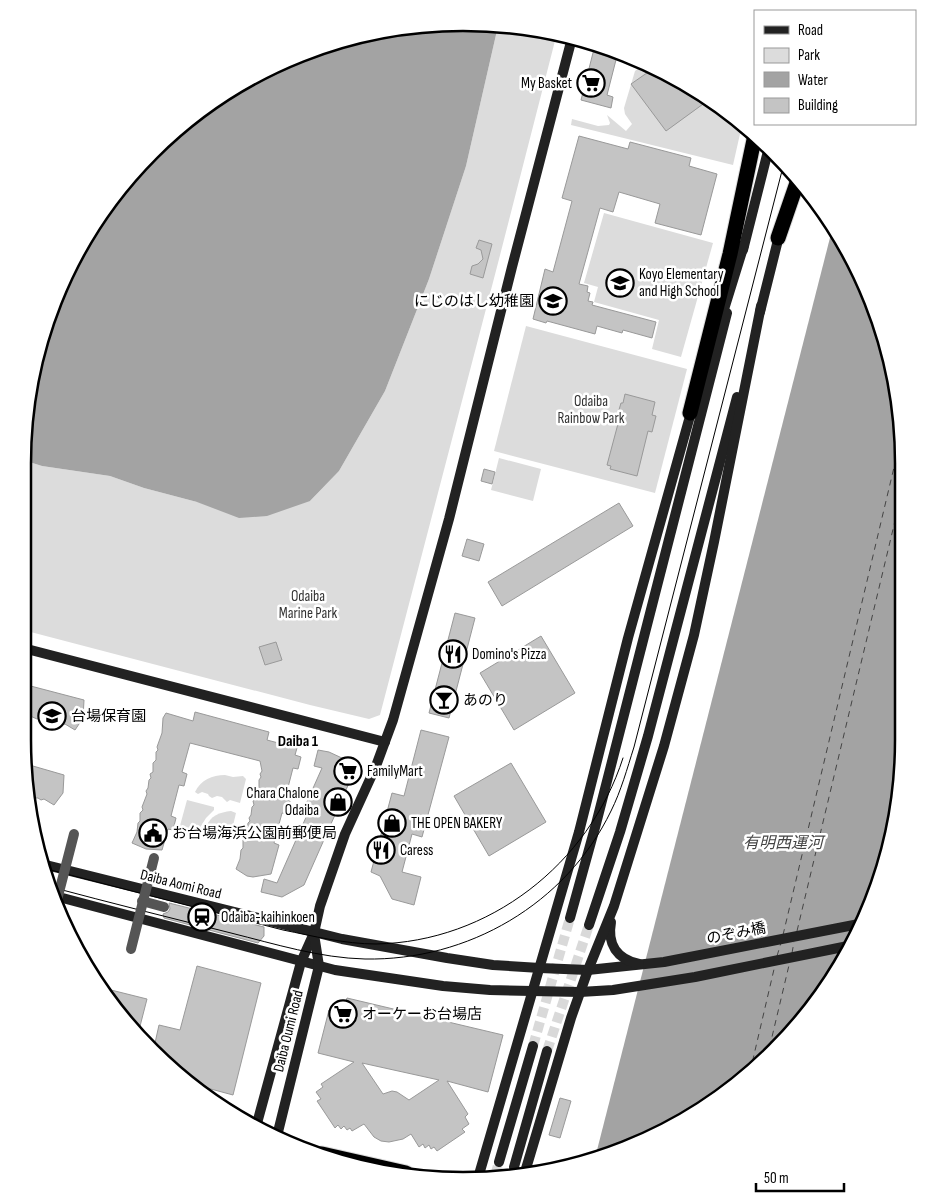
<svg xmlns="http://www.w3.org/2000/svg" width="926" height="1203" font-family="'Sofia Sans Condensed','Noto Sans JP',sans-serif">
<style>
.green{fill:#dcdcdc}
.water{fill:#a3a3a3}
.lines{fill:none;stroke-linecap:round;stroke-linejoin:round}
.ferry{stroke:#444;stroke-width:1;stroke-dasharray:6 5;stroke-linecap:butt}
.building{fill:#c4c4c4;stroke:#999;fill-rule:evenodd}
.secondary-tunnel{stroke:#d9d9d9;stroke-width:10;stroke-dasharray:10 5;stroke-linecap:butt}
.highway-casing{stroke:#dbdbdb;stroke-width:17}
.street{stroke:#555;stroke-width:10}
.secondary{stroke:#222;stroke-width:10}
.highway{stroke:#000;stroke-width:15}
.tram{stroke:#000;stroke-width:1}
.street-bridge{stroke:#555;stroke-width:10}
.labels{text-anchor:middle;stroke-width:5;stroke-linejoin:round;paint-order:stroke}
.poi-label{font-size:15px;fill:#000;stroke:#fff;text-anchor:start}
.park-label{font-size:15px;fill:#333;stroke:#fff}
.street-label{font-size:15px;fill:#000;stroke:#fff}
.neighbourhood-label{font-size:16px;font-weight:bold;fill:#000;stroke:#fff}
.water-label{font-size:16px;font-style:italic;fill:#444;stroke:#fff}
.rim{fill:none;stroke:#000;stroke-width:2.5}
</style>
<rect width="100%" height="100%" fill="#fff"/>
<g class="green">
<path d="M498 26 549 31 557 33 498 263 380 715 369 719 310 705 23 630V460L42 466 110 476 144 488 197 502 310 501 339 471 385 391 429 279 466 166Z"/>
<path d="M645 63 708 97 742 125 733 165 571 125 572 119 598 126 609 125 610 123 607 115 626 131 632 124 625 114 624 108 635 71Z"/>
<path d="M604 213 713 243 681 357 652 349 659 320 594 302 598 287 584 283Z"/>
<path d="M526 326 687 369 655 493 494 451Z"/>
<path d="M499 458 541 469 533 501 491 490Z"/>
<path d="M225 775 233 777 243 776 246 779 240 803 230 800 227 802 222 797 217 796 212 798 209 796 208 794 202 792 198 794 195 792C201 780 212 775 225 775Z"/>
<path d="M187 800 214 807V810L206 818 196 834 188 836 178 833Z"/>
<path d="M231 811 236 813 231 834 206 827C210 816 220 812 231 811Z"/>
</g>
<g class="water">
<path d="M463 23 498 26 466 166 429 279 385 391 339 471 310 501 267 516 239 518 197 502 144 488 110 476 42 466 23 460V434L46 322 113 195 219 97 295 56 377 31Z"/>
<path d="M833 226 880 321 900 406V798L880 882 829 984 774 1052 707 1106 595 1158Z"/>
</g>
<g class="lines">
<g class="ferry">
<path d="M797 931 900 500"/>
<path d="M783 935 900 442"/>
<path d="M792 953 794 942"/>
<path d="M777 956 781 943"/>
<path d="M767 1058 790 961"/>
<path d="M750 1072 775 965"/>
</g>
</g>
<g class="building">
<path d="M595 45 618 52 607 95 613 97 611 108 581 100Z"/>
<path d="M654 68 710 99 666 131 631 84Z"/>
<path d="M579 136 628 149 630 142 691 158 689 166 717 174 701 235 655 223 660 204 619 192 613 212 600 208 579 284 588 286 587 292 590 293 588 301 593 302 592 305 656 322 652 338 623 330 622 333 597 326 595 334 547 321 546 323 533 319 545 269 553 272 572 201 562 198Z"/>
<path d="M479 240 492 244 483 278 470 274 472 266 478 264 483 259 481 250 476 248Z"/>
<path d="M625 394 655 402 652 415 656 416 652 432 648 431 637 476 610 469 611 466 607 465 619 420H616L621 403H623Z"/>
<path d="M484 469 495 472 492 484 481 481Z"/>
<path d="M619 503 633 526 502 606 488 582Z"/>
<path d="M467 539 484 544 479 561 462 556Z"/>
<path d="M455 613 475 618 449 718 429 713Z"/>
<path d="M541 636 575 693 514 730 480 673Z"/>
<path d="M276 642 282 660 265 665 259 647Z"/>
<path d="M23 684 84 700 83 718 75 730 65 724 61 726 52 721 49 722 40 718 37 719 28 715 23 716Z"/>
<path d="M195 712 269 732 267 740 297 748 295 755 301 757 298 769 293 768 285 799 290 801 287 814 282 813 274 843 279 845 271 874 253 877 247 876 236 869 240 859 241 850 243 848V840L246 838 245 834 247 831 248 823 250 821 249 818 251 815 252 807 254 805 253 801 256 799V791L259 788V780L261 777 260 774 262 771 260 761 190 743 182 772 187 774 184 786 179 785 171 816 176 818 173 830 168 829 162 850 146 849 132 843 137 832 138 823 140 821V813L143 810 142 807 147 794 146 791 148 788 149 780 151 778 150 774 153 772V763L156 760V752L158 750 157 747 162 733 163 718 166 713 193 721Z"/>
<path d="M421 730 449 737 422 837 412 834 402 872 421 877 414 905 392 899 380 876 371 872 392 793 404 796Z"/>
<path d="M318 750 329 752 357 765 304 885 282 897 261 892 264 879 277 883 307 815 302 813 322 768 314 766Z"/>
<path d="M511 763 546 822 489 856 454 796Z"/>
<path d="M26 764 64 775 63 793 54 805 44 799 41 800 38 798H34L30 793Z"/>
<path d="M169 903 264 927V936L258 943 164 918 163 914 168 912 170 909Z"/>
<path d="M197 966 261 983 233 1095 196 1085 153 1052 159 1025 180 1030Z"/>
<path d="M103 988 147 999 138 1034Z"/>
<path d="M347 998 503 1035 488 1092 447 1081 468 1114 465 1117 469 1124 462 1129 465 1132 437 1151 434 1147 431 1149 429 1145 425 1148 423 1144 419 1147 411 1134 403 1139 389 1142 381 1141 374 1137 364 1124 352 1131 350 1128 347 1130 344 1126 341 1129 338 1125 335 1128 317 1101 321 1099 316 1092 323 1087 321 1084 354 1062 318 1053 329 1010 337 1012 344 1007ZM362 1063 439 1080 409 1100 397 1092 392 1091 383 1094Z"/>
<path d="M560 1098 571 1101 560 1138 549 1135Z"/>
</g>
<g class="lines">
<g class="secondary-tunnel">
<path d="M533 1046 570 918"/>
<path d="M547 1051 589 925"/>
<path d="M495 1176 499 1162"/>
</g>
<g class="highway-casing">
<g id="highway">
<path d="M778 238 798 180"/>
<path d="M690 413 730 254 755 135"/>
<path d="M322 1154 406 1173"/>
</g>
</g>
<path class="street" d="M142 901 164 907"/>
<g class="secondary">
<path d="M743 250 769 147"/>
<path d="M760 312 780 232"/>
<path d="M721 319 744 245"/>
<path d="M23 648 385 742"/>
<path d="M42 864 342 939 447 958 493 965 540 968 588 970 664 962 859 924"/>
<path d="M55 896 335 970 443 986 490 990 580 992 613 990 695 977 848 946"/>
<path d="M570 918 596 824 727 313"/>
<path d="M611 922C607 944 617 959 639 964"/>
<path d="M589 925 620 832 648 736 737 397"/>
<path d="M256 1127 301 962 314 933 320 906 345 834 376 766 393 720 449 519 512 267 572 38"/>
<path d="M277 1136 319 966 314 934"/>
<path d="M499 1162 533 1046"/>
<path d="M514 1167 547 1051"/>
<path d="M525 1172 571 1018 588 970 614 906 664 746 694 635 714 542 761 306"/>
<path d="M478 1178 579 832 628 638 692 409"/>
</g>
<use href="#highway" class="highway"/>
<g class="tram">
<path d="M43 868 283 930C313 936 345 944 376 944 489 942 589 864 623 758"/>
<path d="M51 887C111 903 171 918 231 933 275 944 320 958 365 959 468 961 566 904 611 811 621 791 627 769 634 747L784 163"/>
</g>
<g class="street-bridge">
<path d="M57 900 74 834"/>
<path d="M131 949 154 858"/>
</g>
</g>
<defs>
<g id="supermarket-ring" transform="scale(1.4375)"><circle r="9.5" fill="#fff" stroke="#000" stroke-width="1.5"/><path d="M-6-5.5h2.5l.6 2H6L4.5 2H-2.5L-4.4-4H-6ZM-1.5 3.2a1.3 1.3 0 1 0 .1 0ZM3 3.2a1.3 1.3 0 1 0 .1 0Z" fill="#000"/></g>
<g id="school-ring" transform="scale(1.4375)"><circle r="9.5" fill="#fff" stroke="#000" stroke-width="1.5"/><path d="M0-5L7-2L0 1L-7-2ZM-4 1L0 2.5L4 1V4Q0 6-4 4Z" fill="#000"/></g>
<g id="restaurant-ring" transform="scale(1.4375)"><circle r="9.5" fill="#fff" stroke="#000" stroke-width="1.5"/><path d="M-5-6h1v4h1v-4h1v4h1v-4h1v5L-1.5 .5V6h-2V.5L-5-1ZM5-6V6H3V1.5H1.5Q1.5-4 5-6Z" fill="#000"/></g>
<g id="bar-ring" transform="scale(1.4375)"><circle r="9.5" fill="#fff" stroke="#000" stroke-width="1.5"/><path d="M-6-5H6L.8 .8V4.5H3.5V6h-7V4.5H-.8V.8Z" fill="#000"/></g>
<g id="shop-ring" transform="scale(1.4375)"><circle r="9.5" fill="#fff" stroke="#000" stroke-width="1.5"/><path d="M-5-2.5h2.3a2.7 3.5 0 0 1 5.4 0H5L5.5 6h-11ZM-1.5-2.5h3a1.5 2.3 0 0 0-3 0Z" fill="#000"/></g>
<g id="civic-ring" transform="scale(1.4375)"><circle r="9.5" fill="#fff" stroke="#000" stroke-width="1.5"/><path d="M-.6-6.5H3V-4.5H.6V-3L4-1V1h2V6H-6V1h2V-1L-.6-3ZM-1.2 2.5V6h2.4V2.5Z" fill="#000"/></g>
<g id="station-ring" transform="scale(1.4375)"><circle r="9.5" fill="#fff" stroke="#000" stroke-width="1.5"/><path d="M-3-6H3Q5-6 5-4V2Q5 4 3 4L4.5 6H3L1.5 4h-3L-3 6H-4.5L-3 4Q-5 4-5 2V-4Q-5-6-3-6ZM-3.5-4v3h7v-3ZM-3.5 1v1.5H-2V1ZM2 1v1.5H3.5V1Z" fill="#000"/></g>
</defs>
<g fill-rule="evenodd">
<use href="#supermarket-ring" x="591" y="83"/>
<use href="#school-ring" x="620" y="283"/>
<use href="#school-ring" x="553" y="301"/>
<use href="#restaurant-ring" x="453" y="654"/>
<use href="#bar-ring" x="444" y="700"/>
<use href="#school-ring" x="52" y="716"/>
<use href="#supermarket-ring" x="348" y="771"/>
<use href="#shop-ring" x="338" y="802"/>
<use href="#shop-ring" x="392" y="823"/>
<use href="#civic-ring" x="153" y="833"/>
<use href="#restaurant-ring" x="381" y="850"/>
<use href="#station-ring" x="202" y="917"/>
<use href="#supermarket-ring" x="343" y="1014"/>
</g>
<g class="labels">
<g class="poi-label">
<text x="572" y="88" text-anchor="end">My Basket</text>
<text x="639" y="279">Koyo Elementary<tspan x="639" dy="17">and High School</tspan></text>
<text x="534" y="306" text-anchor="end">にじのはし幼稚園</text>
<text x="472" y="659">Domino's Pizza</text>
<text x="463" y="705">あのり</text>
<text x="71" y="721">台場保育園</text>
<text x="367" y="776">FamilyMart</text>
<text x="319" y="798" text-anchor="end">Chara Chalone<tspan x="319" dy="17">Odaiba</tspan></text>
<text x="411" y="828">THE OPEN BAKERY</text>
<text x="172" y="838">お台場海浜公園前郵便局</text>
<text x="400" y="855">Caress</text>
<text x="221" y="922">Odaiba-kaihinkoen</text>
<text x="362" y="1019">オーケーお台場店</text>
</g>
<g class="park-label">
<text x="591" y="406">Odaiba<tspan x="591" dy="17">Rainbow Park</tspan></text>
<text x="308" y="601">Odaiba<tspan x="308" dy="17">Marine Park</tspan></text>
</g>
<g class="street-label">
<text transform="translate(181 884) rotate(14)" y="5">Daiba Aomi Road</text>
<text transform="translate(736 933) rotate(-11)" y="5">のぞみ橋</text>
<text transform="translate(288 1031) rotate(-76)" y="5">Daiba Oumi Road</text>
</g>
<g class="neighbourhood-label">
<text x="298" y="746">Daiba 1</text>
</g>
<g class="water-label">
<text x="783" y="848">有明西運河</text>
</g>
</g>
<path d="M0 0H926V1203H0ZM463 31H463A432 432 0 0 1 895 463V740A432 432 0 0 1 463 1172H463A432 432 0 0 1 31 740V463A432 432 0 0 1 463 31Z" fill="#fff" fill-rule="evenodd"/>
<path class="rim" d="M463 31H463A432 432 0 0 1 895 463V740A432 432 0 0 1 463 1172H463A432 432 0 0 1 31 740V463A432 432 0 0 1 463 31Z"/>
<rect x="754" y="10" width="162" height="115" fill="#ffffff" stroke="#999999"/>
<rect x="764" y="26" width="25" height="8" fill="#222222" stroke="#999999"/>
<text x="798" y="35" font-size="15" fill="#000000">Road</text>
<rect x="764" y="48" width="25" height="15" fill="#dcdcdc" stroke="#999999"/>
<text x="798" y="60" font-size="15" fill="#000000">Park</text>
<rect x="764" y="72" width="25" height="15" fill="#a3a3a3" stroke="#999999"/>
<text x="798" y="85" font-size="15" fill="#000000">Water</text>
<rect x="764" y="98" width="25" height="15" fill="#c4c4c4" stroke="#999999"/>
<text x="798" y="110" font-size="15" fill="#000000">Building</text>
<path d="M756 1183v8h88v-8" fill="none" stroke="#000000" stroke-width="2.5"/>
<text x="764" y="1183" font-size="15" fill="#000000" stroke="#ffffff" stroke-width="4" paint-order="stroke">50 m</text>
</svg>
